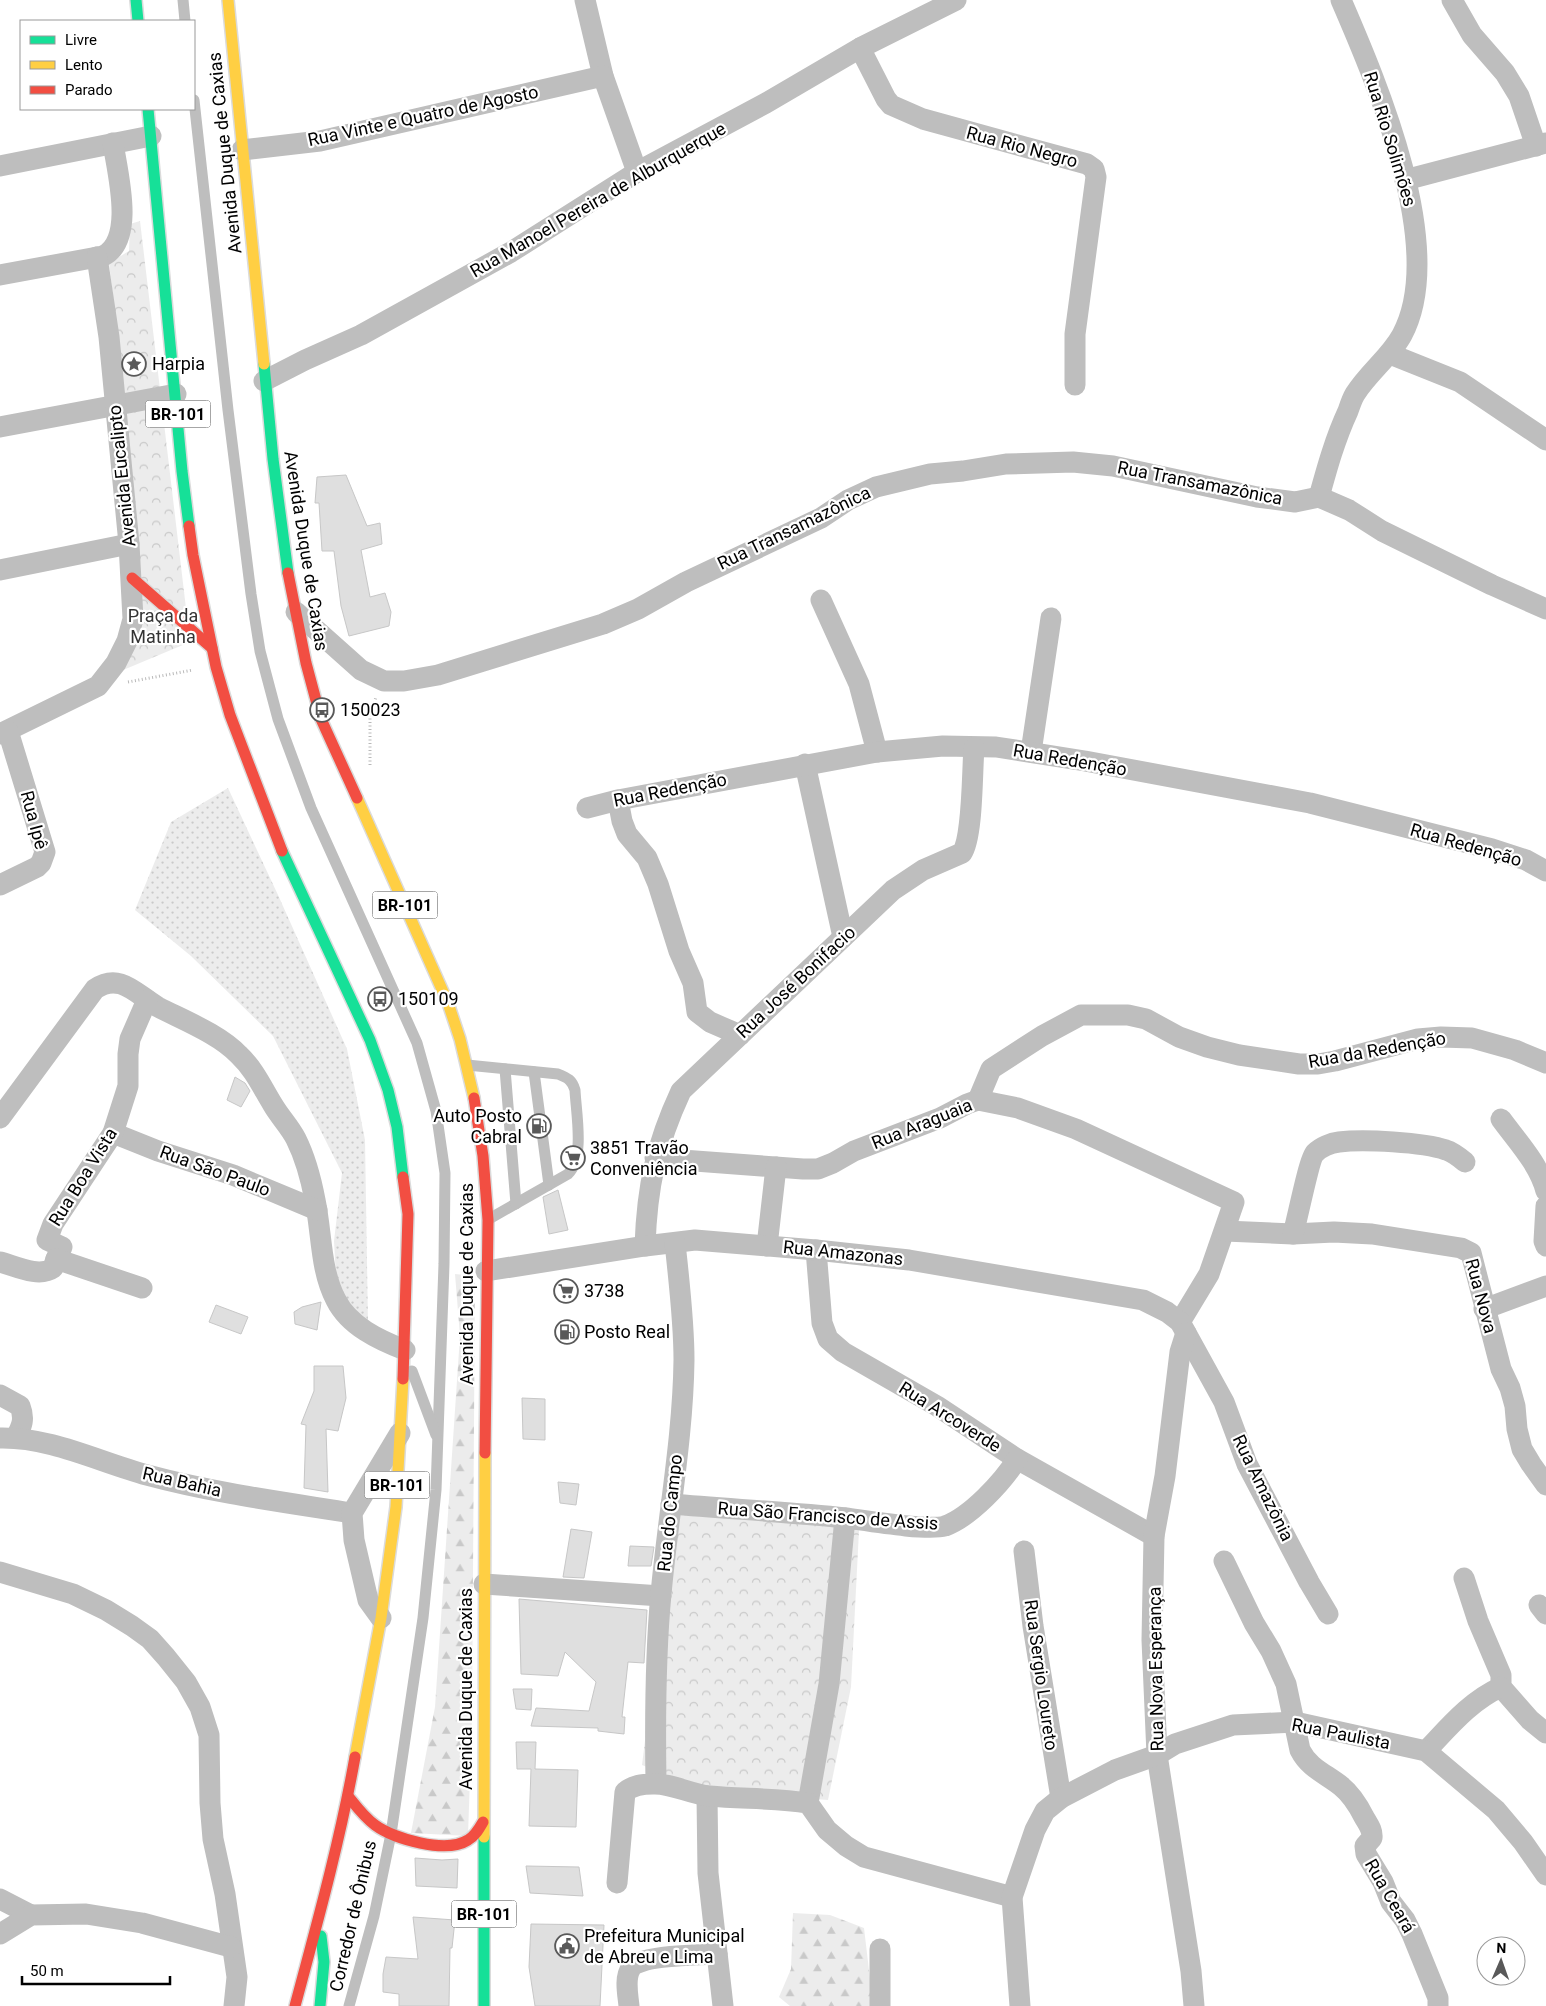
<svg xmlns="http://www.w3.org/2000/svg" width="1546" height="2006" font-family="Roboto,sans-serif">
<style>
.grass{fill:url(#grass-dots)}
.forest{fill:url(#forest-firs)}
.park{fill:url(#park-crowns)}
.building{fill:#dfdfdf;stroke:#c7c7c7}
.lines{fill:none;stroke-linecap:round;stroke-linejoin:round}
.fast-casing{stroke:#dbdbdb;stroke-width:14}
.slow-casing{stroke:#dbdbdb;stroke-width:14}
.jam-casing{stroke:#dbdbdb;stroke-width:14}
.path{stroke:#b9b9b9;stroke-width:3;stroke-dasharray:1 2.5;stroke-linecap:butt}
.lane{stroke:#bebebe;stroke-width:11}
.street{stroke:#bebebe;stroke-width:21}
.fast{stroke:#16e098;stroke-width:11}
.slow{stroke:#ffcf43;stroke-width:11}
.jam{stroke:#f24e42;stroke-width:11}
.labels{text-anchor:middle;stroke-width:4.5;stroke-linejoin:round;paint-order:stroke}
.shield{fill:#fff;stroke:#4c4c4c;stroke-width:1}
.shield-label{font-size:16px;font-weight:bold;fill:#000}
.street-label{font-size:18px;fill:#000;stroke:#fff}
.poi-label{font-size:18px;fill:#000;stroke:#fff;text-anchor:start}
.park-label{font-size:18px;fill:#333;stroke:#fff}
</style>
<defs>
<pattern id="grass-dots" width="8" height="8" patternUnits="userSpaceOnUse" patternTransform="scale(1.25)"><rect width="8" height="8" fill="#ececec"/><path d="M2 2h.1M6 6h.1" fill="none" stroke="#c9c9c9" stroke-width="1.8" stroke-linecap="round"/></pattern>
<pattern id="forest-firs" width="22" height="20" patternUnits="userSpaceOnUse" patternTransform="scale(1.25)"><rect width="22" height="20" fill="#ececec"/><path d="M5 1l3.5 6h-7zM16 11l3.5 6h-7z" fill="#c9c9c9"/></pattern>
<pattern id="park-crowns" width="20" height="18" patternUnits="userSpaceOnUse" patternTransform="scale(1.25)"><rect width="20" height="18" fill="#ececec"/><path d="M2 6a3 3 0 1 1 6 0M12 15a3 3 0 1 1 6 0" fill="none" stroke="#c9c9c9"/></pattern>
</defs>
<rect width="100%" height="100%" fill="#fff"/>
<path class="grass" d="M228 788 278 895 347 1049 365 1140 368 1324 338 1316 334 1241 342 1173 273 1036 191 956 135 910 171 822Z"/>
<g class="forest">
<path d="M455 1274 475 1276 472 1718 468 1836 411 1833 435 1707 460 1336Z"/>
<path d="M793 1913 830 1915 864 1928 871 1987V2006H790L779 1997 791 1969Z"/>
</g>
<g class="park">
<path d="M140 221 190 642 116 673 139 620 126 407 109 263 129 251 130 224Z"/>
<path d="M675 1497 860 1511 851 1687 828 1800 709 1791 642 1765Z"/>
</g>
<g class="building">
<path d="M346 475 367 526 380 523 382 544 361 550 370 597 385 593 391 612 389 626 349 636 341 606 334 551H322L319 503H315L317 477Z"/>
<path d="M235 1077 245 1083 250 1091 241 1107 227 1100Z"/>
<path d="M558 1190 568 1230 549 1234 543 1197Z"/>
<path d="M321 1302 317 1330 295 1324 294 1312 302 1307Z"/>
<path d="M216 1305 248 1317 241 1334 209 1322Z"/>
<path d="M314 1366H343L346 1398 338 1431 326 1429 328 1492 304 1488 306 1425 301 1424 314 1391Z"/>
<path d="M522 1398 545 1399V1440L523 1439Z"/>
<path d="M558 1482 579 1484 576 1505 560 1503Z"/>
<path d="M571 1529 592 1532 584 1578 563 1577Z"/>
<path d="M630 1546 654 1547 651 1566H628Z"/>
<path d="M519 1599 647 1610 644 1663 628 1662 622 1717H625L624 1734 598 1731V1728L531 1726 536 1708 589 1711 596 1682 565 1652 558 1676 521 1674Z"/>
<path d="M513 1689H532L531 1710 516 1709Z"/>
<path d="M516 1742H536L535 1769 578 1770 576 1827 529 1826 531 1769H517Z"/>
<path d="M415 1858 442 1860 458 1859 457 1888 416 1886Z"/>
<path d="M526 1866 579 1867 583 1896 530 1893Z"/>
<path d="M413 1917 455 1920 452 1948H450L449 2006H399V1994L383 1992V1974L386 1957 418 1959Z"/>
<path d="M531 1924 604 1925 600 2006H535L529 1967Z"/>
</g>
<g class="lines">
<g class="fast-casing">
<g id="fast">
<path d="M136 0 138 21"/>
<path d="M148 109 182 471 189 526"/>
<path d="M264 364 273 459 288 573"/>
<path d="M282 851 370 1040 388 1090 397 1127 403 1177"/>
<path d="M484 1837V2006"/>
<path d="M320 2006 324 1962 321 1936"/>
</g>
</g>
<g class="slow-casing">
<g id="slow">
<path d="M228 0 264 364"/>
<path d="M357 798 448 1003 460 1039 474 1098"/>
<path d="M355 1757 381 1618 396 1507 403 1379"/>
<path d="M484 1837 485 1453"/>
</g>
</g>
<g class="jam-casing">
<g id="jam">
<path d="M189 526 193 555 216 667 230 715 282 851"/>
<path d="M288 573 306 663 321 719 357 798"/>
<path d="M132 578 212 648"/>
<path d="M474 1098 483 1156 488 1220 485 1453"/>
<path d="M403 1177 408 1214 403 1379"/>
<path d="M348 1796C356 1806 364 1817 375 1825 394 1839 446 1854 468 1840 475 1836 479 1829 483 1822"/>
<path d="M295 2006C317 1924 340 1841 355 1757"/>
</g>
</g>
<g class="path">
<path d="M128 682 193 670"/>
<path d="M370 765V716L376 697"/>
</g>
<g class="lane">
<path d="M183 0 185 21"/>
<path d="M194 100 228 410 251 594 260 651 278 719 311 808 417 1043 436 1111 445 1173 444 1264 436 1490 423 1618 391 1834 374 1916 349 2006"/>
<path d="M467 1065 558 1074C568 1078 572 1080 575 1090 576 1113 585 1158 568 1174L489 1219"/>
<path d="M505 1069 516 1204"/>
<path d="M534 1072 549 1185"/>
<path d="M412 1371 436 1435"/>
</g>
<g class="street">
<path d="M585 0 603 76 637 172"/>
<path d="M1452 0 1472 35 1505 73 1519 96 1536 146"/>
<path d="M860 48 886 99 891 105 923 119 1087 164 1094 169 1096 177 1075 334V385"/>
<path d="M242 150 320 141 603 76"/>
<path d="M0 166 151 136"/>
<path d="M1405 180 1546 143"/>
<path d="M0 275 103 256C136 240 117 171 113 143"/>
<path d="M1390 354 1460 382 1546 440"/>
<path d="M264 381 305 360 361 335 511 252 637 172 766 103 860 48 956 0"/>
<path d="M0 427 176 394"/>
<path d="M1319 497C1327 468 1335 439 1348 411 1350 405 1352 399 1355 394 1369 372 1390 357 1402 335 1448 249 1377 83 1341 0"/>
<path d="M0 570 129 544"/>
<path d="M821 600 859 684 877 752"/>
<path d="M296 612 361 670 384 681H404L438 675 603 624 638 609 686 582 821 518 848 500 876 487 930 474 963 471 1006 464 1073 462 1113 466 1257 497 1295 502 1319 497 1349 510 1382 531 1492 585 1546 609"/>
<path d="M0 734 98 686 116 663 127 641 133 619 129 544 109 337 97 257"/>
<path d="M1031 752 1051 618"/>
<path d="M805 764 843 937"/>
<path d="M618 800 622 821 627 834 647 858 658 884 679 951 693 983 697 1012 710 1022 740 1035"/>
<path d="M587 808 618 800 877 752 943 746 996 747 1085 761 1310 803 1492 849 1526 860 1546 871"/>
<path d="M0 885 37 867 41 863 45 852 8 731"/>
<path d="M978 1100 991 1069 1042 1036 1081 1015H1128L1146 1019 1179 1037 1207 1047 1239 1055 1299 1064H1318L1335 1061 1418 1039 1441 1037 1472 1038 1515 1050 1546 1063"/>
<path d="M0 1118 95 989C120 972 136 994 158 1007 183 1020 219 1034 239 1055 254 1069 262 1087 273 1105 280 1117 290 1127 296 1139 306 1159 311 1179 315 1200 322 1233 320 1270 336 1300 349 1326 379 1340 405 1350"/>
<path d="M1501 1119C1517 1141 1539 1164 1546 1191"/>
<path d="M113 1133 158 1151 233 1175 317 1210"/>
<path d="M655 1158 803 1169H818L833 1163 854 1151 940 1118 967 1104 978 1100 1018 1108 1076 1129 1234 1202 1209 1274 1180 1322"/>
<path d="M1546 1206 1544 1241 1546 1246"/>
<path d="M1225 1231 1293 1234 1334 1232 1372 1234 1461 1248 1471 1253 1501 1369 1510 1388 1515 1406 1517 1429 1522 1449 1531 1464 1546 1485"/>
<path d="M1293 1234C1297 1221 1309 1159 1315 1153 1321 1147 1331 1143 1339 1142 1363 1139 1423 1142 1446 1150 1453 1152 1459 1157 1465 1162"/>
<path d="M645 1246C647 1186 656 1145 681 1091L893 890 923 870 962 853C973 837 972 771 974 748"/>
<path d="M767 1246 776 1167"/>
<path d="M816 1250 822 1323 828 1339 843 1352 937 1406 1017 1459 1154 1536"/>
<path d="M56 1259 62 1247 47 1240 53 1224 113 1133 128 1086V1054L130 1039 147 1000"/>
<path d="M0 1262C15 1266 39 1278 53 1268L56 1259 142 1288"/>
<path d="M486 1271 645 1246 695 1240 816 1250 909 1260 1143 1300 1167 1312 1180 1322 1224 1402 1247 1464 1309 1582 1328 1614"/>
<path d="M1484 1309 1546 1286"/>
<path d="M1186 1333 1180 1352 1165 1476 1154 1536 1152 1640 1157 1755 1191 1971 1194 2006"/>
<path d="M0 1395 20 1406C25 1419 22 1426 16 1437"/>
<path d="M0 1438C51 1437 99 1462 147 1475 214 1493 283 1502 352 1513"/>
<path d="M671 1504C729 1509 788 1512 846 1518 868 1521 927 1531 945 1526 970 1517 1003 1482 1017 1459"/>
<path d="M1024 1551 1033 1626 1061 1798"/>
<path d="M1224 1561 1254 1623 1271 1651 1286 1684 1300 1750C1309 1768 1326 1774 1341 1786 1351 1794 1358 1805 1364 1817 1368 1824 1373 1830 1372 1838L1365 1846 1366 1854 1383 1882 1391 1902 1405 1920 1412 1934 1438 1998V2006"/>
<path d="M0 1572 73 1594 106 1610 132 1626 150 1639 166 1657 186 1682 200 1707 209 1735 210 1803 213 1839 225 1894 237 1977 234 2006"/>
<path d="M1464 1578 1478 1621 1501 1675V1687L1530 1720 1546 1733"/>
<path d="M484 1584 661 1596"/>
<path d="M1539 1605 1546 1614"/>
<path d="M381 1618 368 1600 354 1540 352 1513 400 1433"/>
<path d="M1426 1751C1449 1727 1470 1701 1501 1687"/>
<path d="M656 1783C655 1720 655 1657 661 1594 668 1516 683 1438 684 1360 684 1321 679 1281 675 1243"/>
<path d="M707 1796 708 1873 723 2006"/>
<path d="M808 1803 829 1684 845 1518"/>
<path d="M617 1883 625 1792C633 1785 642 1784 653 1784 671 1783 690 1794 709 1796 742 1799 775 1798 808 1803L827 1830 846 1846 864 1857 1012 1897"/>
<path d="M0 1899 31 1915"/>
<path d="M0 1934 31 1915 86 1914 142 1923 231 1947"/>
<path d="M629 2006C628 1995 624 1978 631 1968 638 1955 701 1955 717 1954"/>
<path d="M880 2006V1949"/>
<path d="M1020 2006 1012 1897 1035 1830 1045 1811 1061 1798 1115 1770 1157 1755 1175 1744 1233 1725 1295 1722 1426 1751 1496 1810 1523 1842 1546 1875"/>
</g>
<use href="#fast" class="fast"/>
<use href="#slow" class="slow"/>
<use href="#jam" class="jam"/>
</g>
<defs>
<g id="sight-ring" transform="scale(1.25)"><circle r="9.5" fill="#fff" stroke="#595959" stroke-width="1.5"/><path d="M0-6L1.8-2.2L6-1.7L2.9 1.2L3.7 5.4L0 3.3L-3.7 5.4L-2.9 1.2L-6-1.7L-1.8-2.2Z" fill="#595959"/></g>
<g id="bus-ring" transform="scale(1.25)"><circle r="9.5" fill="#fff" stroke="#595959" stroke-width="1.5"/><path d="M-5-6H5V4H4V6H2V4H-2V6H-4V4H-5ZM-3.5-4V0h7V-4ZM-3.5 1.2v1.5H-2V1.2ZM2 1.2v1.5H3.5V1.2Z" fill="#595959"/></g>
<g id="fuel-ring" transform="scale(1.25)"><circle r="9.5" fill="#fff" stroke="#595959" stroke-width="1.5"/><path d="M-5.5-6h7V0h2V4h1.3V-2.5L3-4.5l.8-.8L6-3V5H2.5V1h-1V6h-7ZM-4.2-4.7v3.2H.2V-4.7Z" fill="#595959"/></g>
<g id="supermarket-ring" transform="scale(1.25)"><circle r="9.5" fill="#fff" stroke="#595959" stroke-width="1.5"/><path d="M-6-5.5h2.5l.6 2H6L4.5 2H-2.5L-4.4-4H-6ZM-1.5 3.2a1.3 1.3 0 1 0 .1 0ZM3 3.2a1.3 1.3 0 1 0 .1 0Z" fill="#595959"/></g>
<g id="civic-ring" transform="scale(1.25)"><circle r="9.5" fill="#fff" stroke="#595959" stroke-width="1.5"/><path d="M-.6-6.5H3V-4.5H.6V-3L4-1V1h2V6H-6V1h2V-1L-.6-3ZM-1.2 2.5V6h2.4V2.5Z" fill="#595959"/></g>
</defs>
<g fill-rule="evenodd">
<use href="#sight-ring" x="134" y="364"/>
<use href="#bus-ring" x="322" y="710"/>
<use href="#bus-ring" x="380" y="999"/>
<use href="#fuel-ring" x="539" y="1126"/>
<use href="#supermarket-ring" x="573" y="1158"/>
<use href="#supermarket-ring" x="566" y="1291"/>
<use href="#fuel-ring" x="567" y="1332"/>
<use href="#civic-ring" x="567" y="1946"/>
</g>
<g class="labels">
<g class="shield">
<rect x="145.5" y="400.5" width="65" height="27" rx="4"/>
<rect x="372.5" y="891.5" width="65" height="27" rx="4"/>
<rect x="364.5" y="1471.5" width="65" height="27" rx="4"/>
<rect x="451.5" y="1900.5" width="65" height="27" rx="4"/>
</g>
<g class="shield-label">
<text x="178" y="420">BR-101</text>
<text x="405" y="911">BR-101</text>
<text x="397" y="1491">BR-101</text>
<text x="484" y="1920">BR-101</text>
</g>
<g class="street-label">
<text transform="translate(423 116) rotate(-12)" y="6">Rua Vinte e Quatro de Agosto</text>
<text transform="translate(1390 139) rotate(73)" y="6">Rua Rio Solimões</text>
<text transform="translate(1022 147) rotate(15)" y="6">Rua Rio Negro</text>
<text transform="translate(225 153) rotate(-96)" y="6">Avenida Duque de Caxias</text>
<text transform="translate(598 200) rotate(-30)" y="6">Rua Manoel Pereira de Alburquerque</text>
<text transform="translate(122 476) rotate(-96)" y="6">Avenida Eucalipto</text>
<text transform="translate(1200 483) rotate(11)" y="6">Rua Transamazônica</text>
<text transform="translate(794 528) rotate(-26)" y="6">Rua Transamazônica</text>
<text transform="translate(306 551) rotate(81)" y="6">Avenida Duque de Caxias</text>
<text transform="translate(1070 760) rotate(10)" y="6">Rua Redenção</text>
<text transform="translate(670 790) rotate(-11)" y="6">Rua Redenção</text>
<text transform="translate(34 820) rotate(75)" y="6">Rua Ipê</text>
<text transform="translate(1466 845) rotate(16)" y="6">Rua Redenção</text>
<text transform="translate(796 982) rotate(-43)" y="6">Rua José Bonifacio</text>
<text transform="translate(1377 1050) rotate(-10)" y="6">Rua da Redenção</text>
<text transform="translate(922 1124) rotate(-22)" y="6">Rua Araguaia</text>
<text transform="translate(215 1171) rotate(20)" y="6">Rua São Paulo</text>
<text transform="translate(83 1177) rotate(-58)" y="6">Rua Boa Vista</text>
<text transform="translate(843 1253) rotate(6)" y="6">Rua Amazonas</text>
<text transform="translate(467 1284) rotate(-90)" y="6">Avenida Duque de Caxias</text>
<text transform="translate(1481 1296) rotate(75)" y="6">Rua Nova</text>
<text transform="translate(950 1417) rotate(32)" y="6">Rua Arcoverde</text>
<text transform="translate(182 1482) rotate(13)" y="6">Rua Bahia</text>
<text transform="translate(1263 1488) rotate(64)" y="6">Rua Amazônia</text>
<text transform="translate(670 1513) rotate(-84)" y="6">Rua do Campo</text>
<text transform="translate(828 1516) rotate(4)" y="6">Rua São Francisco de Assis</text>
<text transform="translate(1156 1669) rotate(-91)" y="6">Rua Nova Esperança</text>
<text transform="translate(1041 1675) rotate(82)" y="6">Rua Sergio Loureto</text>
<text transform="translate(466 1689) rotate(-90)" y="6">Avenida Duque de Caxias</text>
<text transform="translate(1341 1734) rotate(11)" y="6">Rua Paulista</text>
<text transform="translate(1390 1896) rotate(60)" y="6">Rua Ceará</text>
<text transform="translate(353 1916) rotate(-77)" y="6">Corredor de Ônibus</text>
</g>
<g class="poi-label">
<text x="152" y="370">Harpia</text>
<text x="340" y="716">150023</text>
<text x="398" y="1005">150109</text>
<text x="522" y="1122" text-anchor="end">Auto Posto<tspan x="522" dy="21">Cabral</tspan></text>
<text x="590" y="1154">3851 Travão<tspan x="590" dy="21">Conveniência</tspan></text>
<text x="584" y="1297">3738</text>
<text x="584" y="1338">Posto Real</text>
<text x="584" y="1942">Prefeitura Municipal<tspan x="584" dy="21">de Abreu e Lima</tspan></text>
</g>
<g class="park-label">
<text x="163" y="622">Praça da<tspan x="163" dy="21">Matinha</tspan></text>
</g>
</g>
<rect x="20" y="20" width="175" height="90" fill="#ffffff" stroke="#999999"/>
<rect x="30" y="36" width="25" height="8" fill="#16e098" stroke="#999999"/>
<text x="65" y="45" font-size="15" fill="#000000">Livre</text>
<rect x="30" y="61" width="25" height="8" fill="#ffcf43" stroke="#999999"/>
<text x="65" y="70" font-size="15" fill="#000000">Lento</text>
<rect x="30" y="86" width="25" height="8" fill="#f24e42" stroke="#999999"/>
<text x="65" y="95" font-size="15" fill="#000000">Parado</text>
<g transform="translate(1501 1961) rotate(2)"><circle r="24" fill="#ffffff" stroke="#999999"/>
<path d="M0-4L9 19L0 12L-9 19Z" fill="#595959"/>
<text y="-8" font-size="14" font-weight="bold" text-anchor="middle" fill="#000000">N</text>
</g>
<path d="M22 1976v8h148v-8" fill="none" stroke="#000000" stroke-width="2.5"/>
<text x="30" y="1976" font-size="15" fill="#000000" stroke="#ffffff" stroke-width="4" paint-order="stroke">50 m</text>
</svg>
